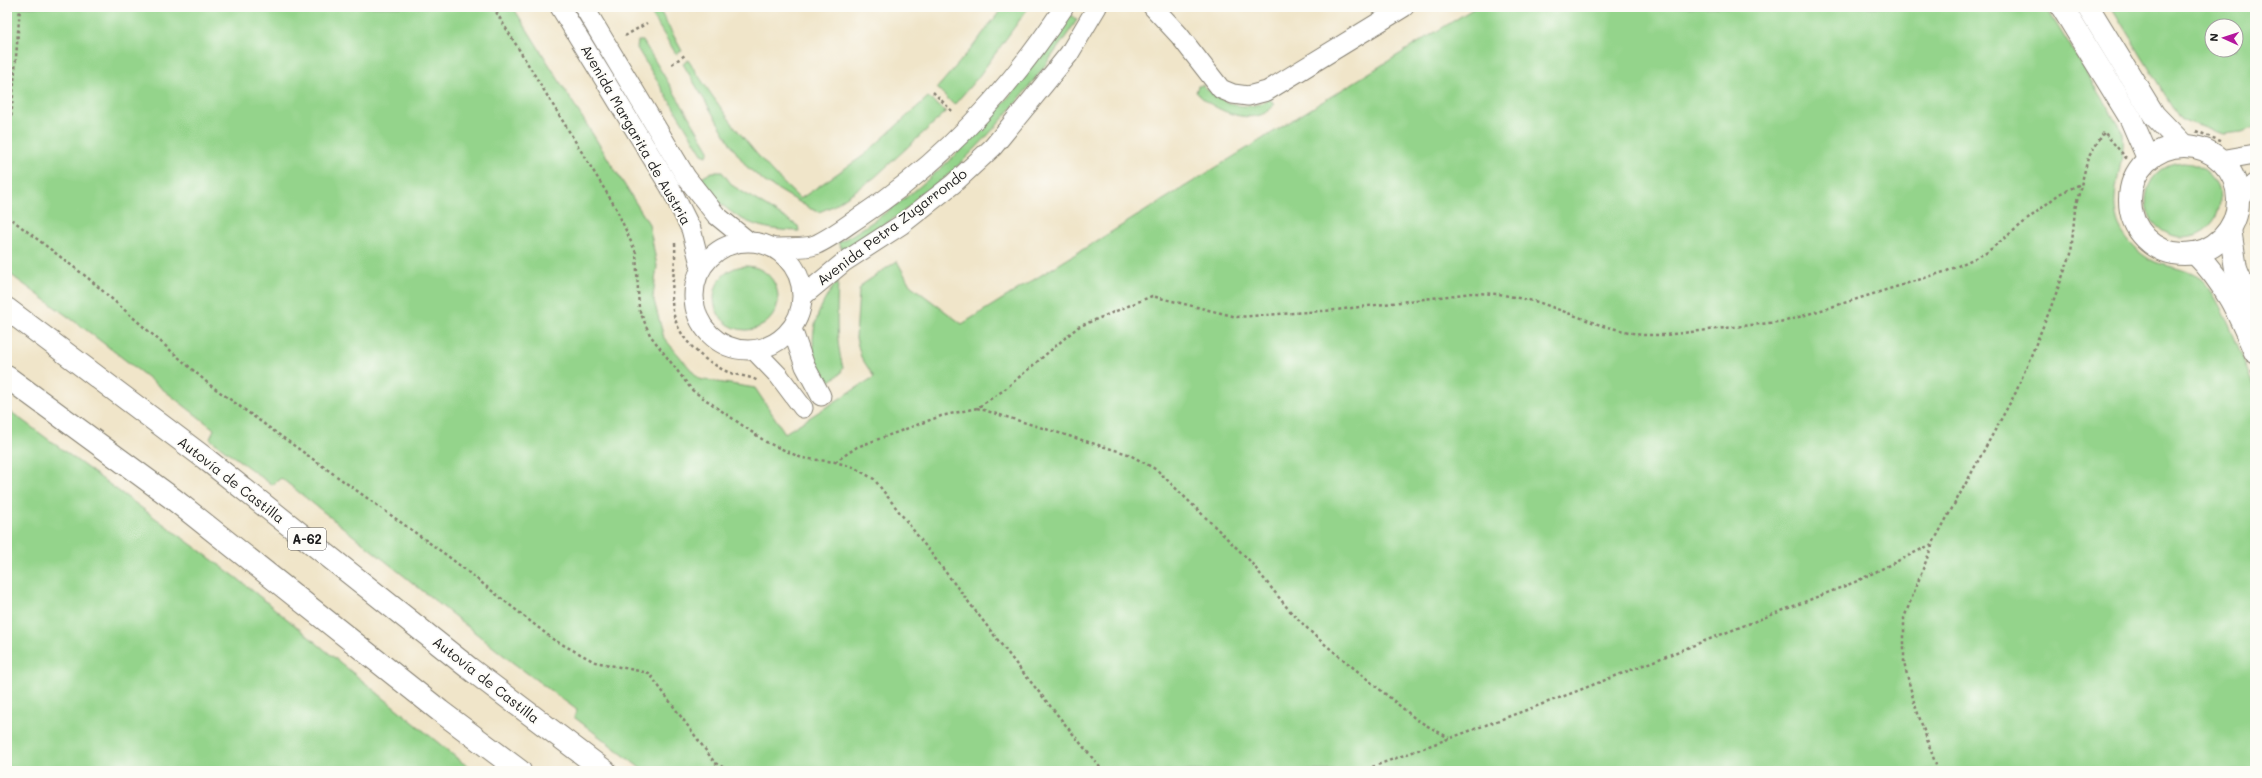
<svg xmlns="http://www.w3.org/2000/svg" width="2262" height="778" font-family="Mali,sans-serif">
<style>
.green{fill:#94d48b;stroke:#587854;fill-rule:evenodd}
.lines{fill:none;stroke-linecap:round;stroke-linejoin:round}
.minor-casing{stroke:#868072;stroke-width:21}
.primary-casing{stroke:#868072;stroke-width:24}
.motorway-casing{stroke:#868072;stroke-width:24}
.path{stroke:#868072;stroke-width:2.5;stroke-dasharray:3 3;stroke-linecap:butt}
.minor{stroke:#fff;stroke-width:19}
.primary{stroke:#fff;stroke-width:22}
.motorway{stroke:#fff;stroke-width:22}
.labels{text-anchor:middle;stroke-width:4;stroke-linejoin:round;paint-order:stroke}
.shield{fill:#fdfcf7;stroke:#605f5e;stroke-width:1}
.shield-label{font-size:13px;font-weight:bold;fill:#1c1c1c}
.street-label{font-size:14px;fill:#1c1c1c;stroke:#fdfcf7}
</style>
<rect width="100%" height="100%" fill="#fdfcf7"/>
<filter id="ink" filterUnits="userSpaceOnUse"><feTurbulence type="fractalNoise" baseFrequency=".025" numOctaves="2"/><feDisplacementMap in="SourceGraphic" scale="8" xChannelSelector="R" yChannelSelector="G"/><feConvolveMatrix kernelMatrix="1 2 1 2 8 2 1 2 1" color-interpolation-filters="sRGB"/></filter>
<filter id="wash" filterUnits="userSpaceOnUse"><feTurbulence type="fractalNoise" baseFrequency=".012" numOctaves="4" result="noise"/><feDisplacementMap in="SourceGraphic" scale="16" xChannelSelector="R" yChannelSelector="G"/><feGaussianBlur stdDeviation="0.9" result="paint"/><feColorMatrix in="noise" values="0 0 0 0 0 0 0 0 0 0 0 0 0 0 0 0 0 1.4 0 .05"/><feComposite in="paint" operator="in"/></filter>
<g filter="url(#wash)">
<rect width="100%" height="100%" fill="#f0e5c9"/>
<g class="green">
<path d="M7 7H513L649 224 657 266 653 297 664 338 699 379 755 388 785 433 874 377 861 357 856 338 859 290 863 284 897 261 910 285 962 324 1476 7H2046L2123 133C2126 163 2109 191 2117 220 2121 237 2142 258 2158 263 2171 267 2189 270 2201 279 2221 296 2245 364 2255 391V771H644L574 717 577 710 512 662 281 478 272 485 210 439 214 429 89 332 7 272Z"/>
<path d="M647 7H658L682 51 676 54Z"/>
<path d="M1003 7H1029L979 76 954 105 937 88 971 49Z"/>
<path d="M2114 7H2255V127L2242 132 2222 134 2186 121 2178 116 2112 8ZM2212 26H2236V50H2212Z"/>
<path d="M1068 13 1077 20C1036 81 990 140 933 188 905 212 874 232 844 252L838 243C906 205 975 143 1021 81 1038 59 1052 36 1068 13Z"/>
<path d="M638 41H643L709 150 707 156 702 154 637 48Z"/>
<path d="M688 60C721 110 756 159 800 199L863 156 928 97 946 112 874 178 833 206 819 212 811 209 765 182 747 167 733 148 683 64Z"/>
<path d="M1203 85C1221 103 1246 114 1270 99L1274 105C1256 130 1212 110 1196 92L1198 86Z"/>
<circle cx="2183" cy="200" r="37"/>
<path d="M712 172H722L733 186 798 226 799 231C749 230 731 217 698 180Z"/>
<circle cx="746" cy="298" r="32"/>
<path d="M838 281C837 311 835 339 843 368L840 374 826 384C822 377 818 369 816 361 807 333 820 302 838 281Z"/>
<path d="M7 409 237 578 463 763 477 771H7Z"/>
</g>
</g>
<g filter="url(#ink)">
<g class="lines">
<g class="minor-casing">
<g id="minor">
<path d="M560 7 670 187 691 229 701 268"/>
<path d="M584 7 686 177 716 215 748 241"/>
<path d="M1153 7 1179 35 1221 89 1233 94 1248 96 1267 91 1404 7"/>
<path d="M2221 160 2255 154"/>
<path d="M2238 198 2255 183"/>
<circle cx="748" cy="296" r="54"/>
<path d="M776 248C787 247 804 249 815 245 831 238 846 226 861 216 943 162 1010 89 1064 7"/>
<path d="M803 296 844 262 901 225 953 184 993 147 1069 54 1097 7"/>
<path d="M792 329 805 366 821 396"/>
<path d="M755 351 779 376 803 408"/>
</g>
</g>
<g class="primary-casing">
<g id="primary">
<path d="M2062 7 2131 119 2148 158"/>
<path d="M2088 7 2154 115 2183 145"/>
<circle cx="2184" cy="200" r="54"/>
<path d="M2230 229 2236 269 2254 313"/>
<path d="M2195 253C2226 284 2238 312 2255 352"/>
</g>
</g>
<g class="motorway-casing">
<g id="motorway">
<path d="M7 309 206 459 469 668 605 771"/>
<path d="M7 377 172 498 440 711 520 771"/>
</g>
</g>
<g class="path">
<path d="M493 7 616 208 636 253 639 309 650 335 692 390 766 442 802 458 835 462 853 467 874 479 1017 665 1103 771"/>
<path d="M625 36 647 23"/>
<path d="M672 64 685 55"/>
<path d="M933 92 952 111"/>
<path d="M7 127 11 120 20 7"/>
<path d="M2196 131 2223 142"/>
<path d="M7 216 88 278 210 385 449 557 554 640 595 662 649 673 715 763 731 771"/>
<path d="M2250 226 2255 207"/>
<path d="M675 243C677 280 661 308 687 341 694 349 702 358 712 363 718 367 724 371 731 373 739 376 750 376 758 381"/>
<path d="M2252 370 2255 377"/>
<path d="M977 408 1128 454 1157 470 1249 560 1289 610 1316 637 1417 720 1449 738"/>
<path d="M835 462 857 447 941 416 977 408 1004 390 1078 327 1152 296 1237 317 1336 310 1472 293 1499 294 1538 302 1603 326 1641 335H1665L1786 321 1947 271 1986 253 2059 194 2081 184"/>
<path d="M1361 771 1567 695 1855 582 1932 544"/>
<path d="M1938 771 1914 702 1904 663V618L1933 543 2016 392 2049 312 2071 254 2075 209 2088 158 2104 132 2127 159"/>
</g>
<use href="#minor" class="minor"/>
<use href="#primary" class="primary"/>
<use href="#motorway" class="motorway"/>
</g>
</g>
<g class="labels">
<rect class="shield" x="288" y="528" width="38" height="22" rx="3"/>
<g class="shield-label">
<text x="307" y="544">A-62</text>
</g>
<g class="street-label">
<text transform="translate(636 135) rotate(60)" y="5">Avenida Margarita de Austria</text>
<text transform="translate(892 227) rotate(-37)" y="5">Avenida Petra Zugarrondo</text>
<text transform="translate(231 480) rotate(38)" y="5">Autovía de Castilla</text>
<text transform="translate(486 680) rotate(38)" y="5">Autovía de Castilla</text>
</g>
</g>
<rect width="2262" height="778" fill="none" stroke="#fdfcf7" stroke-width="24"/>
<g transform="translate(2224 38) rotate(273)"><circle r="19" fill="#fdfcf7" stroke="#a3a29f"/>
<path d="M0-3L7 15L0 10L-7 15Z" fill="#b5179e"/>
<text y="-6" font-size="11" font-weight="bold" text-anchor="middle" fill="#1c1c1c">N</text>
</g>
</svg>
